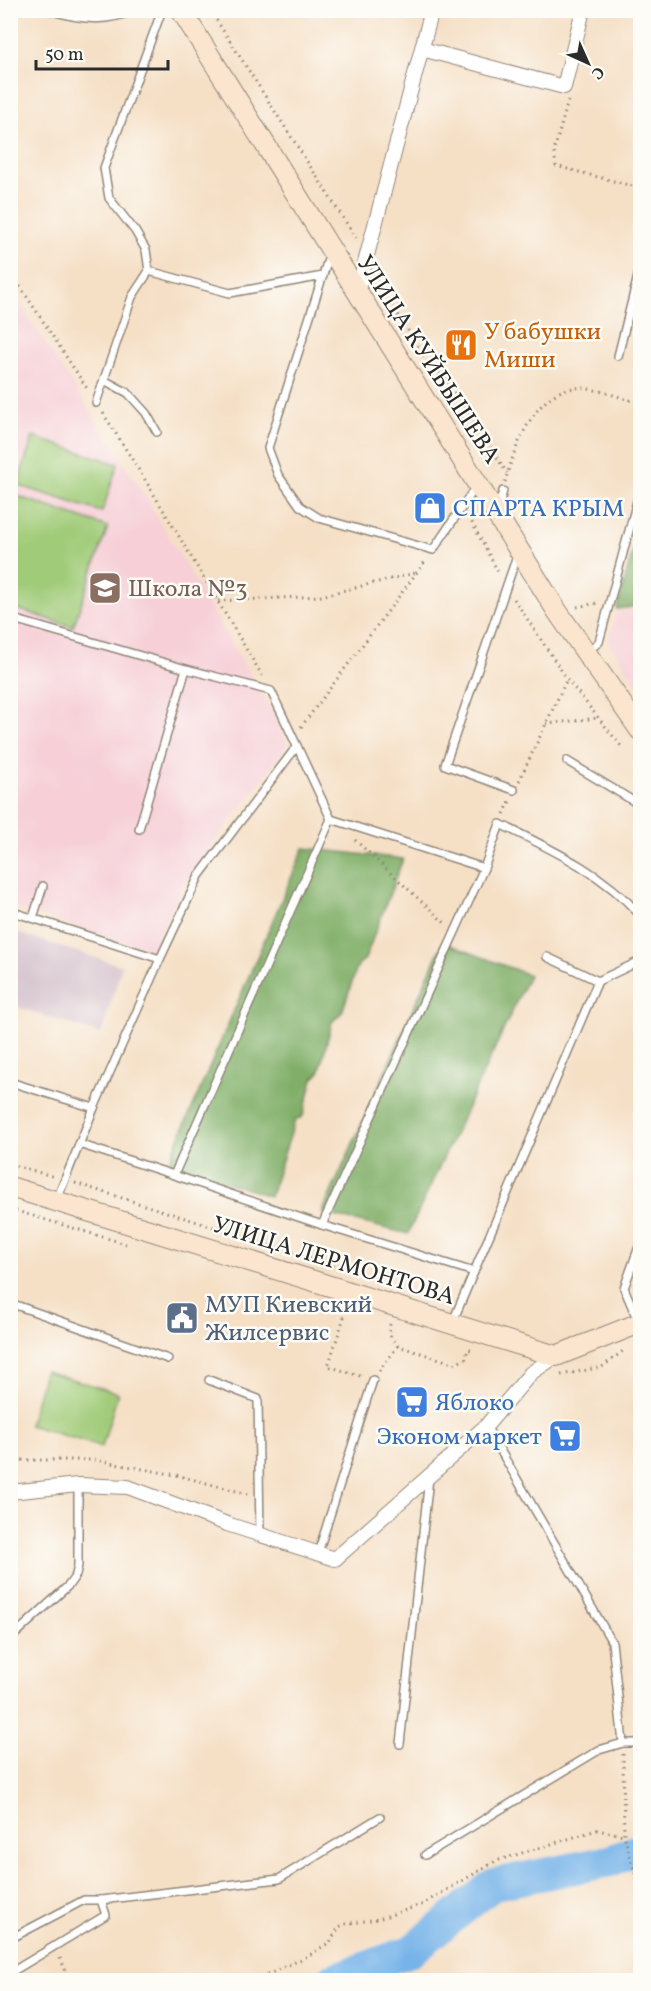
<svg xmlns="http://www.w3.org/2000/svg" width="651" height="1991" font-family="Vollkorn,serif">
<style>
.built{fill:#f6cfd7}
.industrial{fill:#d1bdc9}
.green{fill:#a0cb78;stroke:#667b52;stroke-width:1.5}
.forest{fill:#80af68;stroke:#566d4a;stroke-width:1.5}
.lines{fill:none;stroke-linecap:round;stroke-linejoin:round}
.river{stroke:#76b3e9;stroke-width:32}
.lane-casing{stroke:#908578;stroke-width:10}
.street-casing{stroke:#908578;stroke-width:16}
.secondary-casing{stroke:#908578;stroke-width:22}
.path{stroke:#908578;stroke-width:3;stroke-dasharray:1.5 4.5;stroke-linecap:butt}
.lane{stroke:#fff;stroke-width:7}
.street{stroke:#fff;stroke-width:14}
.secondary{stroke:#fbe5cf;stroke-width:20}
.labels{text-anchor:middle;stroke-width:5;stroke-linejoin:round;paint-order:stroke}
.food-label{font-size:24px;fill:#c56008;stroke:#fdfcf7;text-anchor:start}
.street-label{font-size:24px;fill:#2b2b2b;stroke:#fdfcf7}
.shop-label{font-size:24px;fill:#366cbe;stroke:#fdfcf7;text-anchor:start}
.education-label{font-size:24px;fill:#785e54;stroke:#fdfcf7;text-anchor:start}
.service-label{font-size:24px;fill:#4e5e75;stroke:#fdfcf7;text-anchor:start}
</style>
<rect width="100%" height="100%" fill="#fdfcf7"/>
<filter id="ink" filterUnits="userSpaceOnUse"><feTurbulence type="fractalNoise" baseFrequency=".0167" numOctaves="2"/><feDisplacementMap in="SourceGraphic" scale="12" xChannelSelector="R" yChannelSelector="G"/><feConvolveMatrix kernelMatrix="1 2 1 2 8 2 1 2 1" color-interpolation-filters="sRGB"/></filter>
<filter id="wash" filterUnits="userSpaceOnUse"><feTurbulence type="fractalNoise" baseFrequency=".008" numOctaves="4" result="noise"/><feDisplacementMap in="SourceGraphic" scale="24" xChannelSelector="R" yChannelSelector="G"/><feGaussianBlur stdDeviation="1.35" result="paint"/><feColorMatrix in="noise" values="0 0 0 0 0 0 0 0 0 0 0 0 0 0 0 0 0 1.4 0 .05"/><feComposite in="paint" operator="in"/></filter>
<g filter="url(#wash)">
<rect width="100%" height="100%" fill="#f5dfc5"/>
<g class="built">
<path d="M10 289 139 486 268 705 288 745 186 879 152 951 11 907Z"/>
<path d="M640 609V688L608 642 617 612Z"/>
</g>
<path class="industrial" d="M11 931 122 966 101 1034 11 1005Z"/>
<g class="green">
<path d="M33 437 118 464 102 512 17 485Z"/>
<path d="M11 494 108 527 73 627 11 607Z"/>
<path d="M45 1371 118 1393 102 1447 29 1425Z"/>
</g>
<g class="forest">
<path d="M640 523V606L617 609Z"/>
<path d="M304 848 403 859 365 959 358 965 342 1012 332 1022 319 1073 313 1079 303 1116 295 1121 270 1196 168 1164Z"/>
<path d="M443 942 529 975 408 1234 322 1213Z"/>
</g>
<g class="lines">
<path class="river" d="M331 1980 411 1951 494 1884 610 1861 640 1849"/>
</g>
</g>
<g filter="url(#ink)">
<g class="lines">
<g class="lane-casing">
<g id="lane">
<path d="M49 10C81 20 105 23 136 10"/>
<path d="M162 10 104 168 109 198 135 231 146 250 149 271 230 293 323 276"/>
<path d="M330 253 268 448 278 475 300 506 319 518 433 550 477 485"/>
<path d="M618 356 640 268"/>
<path d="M104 380 128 393 146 413 157 432"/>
<path d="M96 403 132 297 149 271"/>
<path d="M498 508 503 491"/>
<path d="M10 618 186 669 271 691 297 746"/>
<path d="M588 651 599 642 640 490"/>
<path d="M567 761 640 805"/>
<path d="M514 790 445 765 517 556"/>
<path d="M139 829 186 669"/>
<path d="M484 868 500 824C551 849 602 872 640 915"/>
<path d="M10 911 160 959"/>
<path d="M33 918 43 886"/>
<path d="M598 981 640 961"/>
<path d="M10 1082 94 1108"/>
<path d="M174 1175 322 1225 474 1272"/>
<path d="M57 1199 94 1108 160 959 199 876 297 746 331 819 174 1175 79 1144"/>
<path d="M322 1225 484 868 331 819"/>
<path d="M10 1303 168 1359"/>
<path d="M453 1321 598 981 547 957"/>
<path d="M639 1323 624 1288 640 1244"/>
<path d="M209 1380 258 1399 260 1534"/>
<path d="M486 1426 612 1642 623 1743H640"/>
<path d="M318 1553 373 1380"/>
<path d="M10 1639 69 1585 76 1575 78 1565V1485"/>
<path d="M400 1744 429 1478"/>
<path d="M425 1855 599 1750 623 1743"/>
<path d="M101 1900 279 1879 380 1817"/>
<path d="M10 1939 84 1900H101L106 1915 10 1973"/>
</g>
</g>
<g class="street-casing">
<g id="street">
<path d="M422 49 564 87 583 10"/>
<path d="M357 293 432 10"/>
<path d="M10 1492 78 1485 128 1487 227 1524 335 1559 486 1426 531 1373 556 1356"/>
</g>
</g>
<g class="secondary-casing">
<g id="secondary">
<path d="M181 10 557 611 640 730"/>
<path d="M10 1187 556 1356 640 1323"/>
</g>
</g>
<g class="path">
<path d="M210 10 356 238"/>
<path d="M568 101 554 151 556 166 640 188"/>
<path d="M10 271 88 390"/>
<path d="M376 279 427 361 445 378 507 473"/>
<path d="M103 413 147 483 263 677"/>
<path d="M505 482C514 448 537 384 582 388 601 390 622 398 640 403"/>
<path d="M469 517 498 572"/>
<path d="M514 599 567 679 621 746"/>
<path d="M218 601 321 596 415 573"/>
<path d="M577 607 597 603"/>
<path d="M546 724 598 718"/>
<path d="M301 727 427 559"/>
<path d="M519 781 567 679"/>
<path d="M504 814 510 801"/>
<path d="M355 840 447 925"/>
<path d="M10 1164 55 1177"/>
<path d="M75 1183 364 1275"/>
<path d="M10 1209 126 1244"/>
<path d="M346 1311 328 1366 363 1377"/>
<path d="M390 1324 389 1334 398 1346 456 1364 466 1358 468 1349 471 1350"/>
<path d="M379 1371 398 1346"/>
<path d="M561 1375 602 1367 623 1351"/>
<path d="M10 1460H93L176 1475 248 1494"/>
<path d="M623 1754 624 1835 640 1890"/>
<path d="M60 1958 70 1980"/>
<path d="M256 1980 308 1956 330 1942 339 1927 345 1924 378 1919 421 1905 496 1861 597 1830 624 1835"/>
</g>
<use href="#lane" class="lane"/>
<use href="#street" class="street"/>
<use href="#secondary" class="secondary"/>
</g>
</g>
<defs>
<g id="restaurant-square" transform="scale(1.725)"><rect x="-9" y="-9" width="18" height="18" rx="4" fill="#e8710a" stroke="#fdfcf7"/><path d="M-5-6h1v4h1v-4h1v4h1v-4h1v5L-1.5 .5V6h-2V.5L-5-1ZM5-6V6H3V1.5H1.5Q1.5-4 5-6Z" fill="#fff"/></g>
<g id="shop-square" transform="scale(1.725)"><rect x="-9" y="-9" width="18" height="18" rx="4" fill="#3f7fe0" stroke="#fdfcf7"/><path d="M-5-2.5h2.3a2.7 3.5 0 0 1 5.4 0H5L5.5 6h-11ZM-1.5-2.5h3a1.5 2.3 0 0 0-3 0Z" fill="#fff"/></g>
<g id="school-square" transform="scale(1.725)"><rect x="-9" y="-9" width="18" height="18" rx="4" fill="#8d6e63" stroke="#fdfcf7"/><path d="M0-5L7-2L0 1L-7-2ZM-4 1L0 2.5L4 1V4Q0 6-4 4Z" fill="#fff"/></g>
<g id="civic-square" transform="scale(1.725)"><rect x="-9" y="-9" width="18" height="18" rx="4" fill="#5c6f8a" stroke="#fdfcf7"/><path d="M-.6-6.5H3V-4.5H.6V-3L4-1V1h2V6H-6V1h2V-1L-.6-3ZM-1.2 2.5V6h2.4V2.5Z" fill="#fff"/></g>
<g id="supermarket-square" transform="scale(1.725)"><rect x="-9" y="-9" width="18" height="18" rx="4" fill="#3f7fe0" stroke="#fdfcf7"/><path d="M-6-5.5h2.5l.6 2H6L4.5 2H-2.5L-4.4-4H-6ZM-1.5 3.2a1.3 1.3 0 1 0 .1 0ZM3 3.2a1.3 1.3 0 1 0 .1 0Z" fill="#fff"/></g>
</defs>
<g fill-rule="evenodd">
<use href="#restaurant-square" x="461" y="345"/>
<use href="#shop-square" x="430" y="508"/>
<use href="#school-square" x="105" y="588"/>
<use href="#civic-square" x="182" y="1318"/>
<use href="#supermarket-square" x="412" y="1402"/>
<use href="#supermarket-square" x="565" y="1436"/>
</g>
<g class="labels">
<g class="food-label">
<text x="484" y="339">У бабушки<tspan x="484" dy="28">Миши</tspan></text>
</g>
<g class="street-label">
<text transform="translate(429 359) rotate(57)" y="8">УЛИЦА КУЙБЫШЕВА</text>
<text transform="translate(334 1260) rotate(17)" y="8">УЛИЦА ЛЕРМОНТОВА</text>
</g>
<g class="shop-label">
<text x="453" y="516">СПАРТА КРЫМ</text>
<text x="435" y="1410">Яблоко</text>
<text x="542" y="1444" text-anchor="end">Эконом маркет</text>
</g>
<g class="education-label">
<text x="128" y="596">Школа №3</text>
</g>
<g class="service-label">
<text x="205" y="1312">МУП Киевский<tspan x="205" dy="28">Жилсервис</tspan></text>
</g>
</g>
<rect width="651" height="1991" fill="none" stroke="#fdfcf7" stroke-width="36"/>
<g transform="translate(588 63) rotate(135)" stroke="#fdfcf7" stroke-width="4.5" paint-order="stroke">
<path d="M0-4.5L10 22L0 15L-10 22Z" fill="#2b2b2b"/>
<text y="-9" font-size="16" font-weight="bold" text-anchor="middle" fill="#2b2b2b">С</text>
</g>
<path d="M36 60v9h132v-9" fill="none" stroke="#2b2b2b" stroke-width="3"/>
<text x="45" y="60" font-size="18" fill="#2b2b2b" stroke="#fdfcf7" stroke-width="4.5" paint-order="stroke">50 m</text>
</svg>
